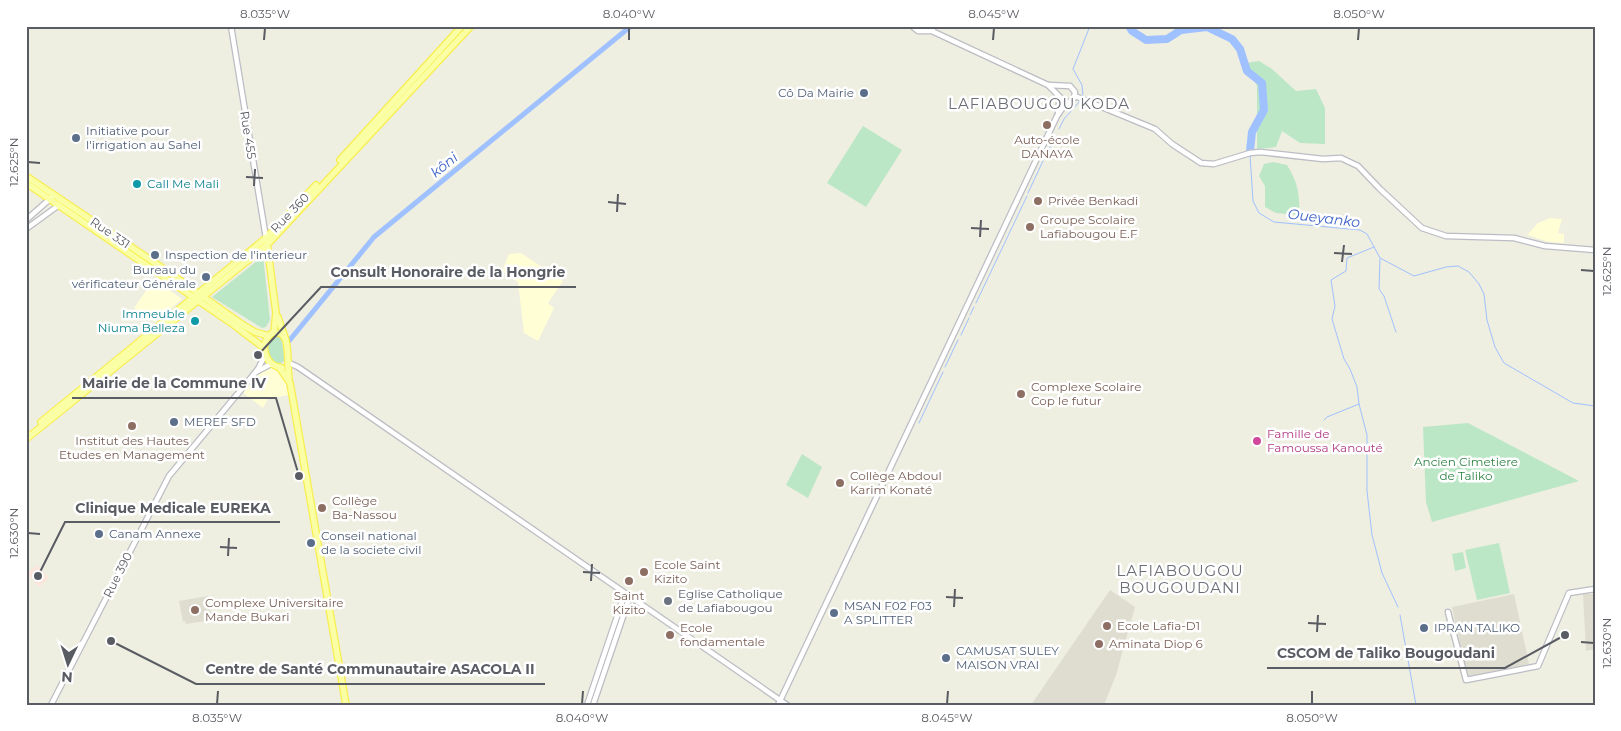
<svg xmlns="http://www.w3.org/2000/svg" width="1621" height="731" font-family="Montserrat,sans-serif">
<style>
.commercial{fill:#fffed5}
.education{fill:#deddd0}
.medical{fill:#fce6dc}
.green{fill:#bce7c6}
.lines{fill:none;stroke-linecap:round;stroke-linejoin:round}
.stream{stroke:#a0c1ff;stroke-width:1}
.canal{stroke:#a0c1ff;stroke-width:5}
.river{stroke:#a0c1ff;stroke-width:8}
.minor-casing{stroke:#bcbdc4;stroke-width:7}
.major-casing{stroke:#f8ee50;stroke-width:8}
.minor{stroke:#fff;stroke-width:4.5}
.major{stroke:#faffa5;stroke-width:5.5}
.ticks{fill:none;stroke:#5a5c63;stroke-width:2}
.service-dot{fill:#5c6f8a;stroke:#fff;stroke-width:2}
.education-dot{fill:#8d6e63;stroke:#fff;stroke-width:2}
.culture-dot{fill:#0f9aa8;stroke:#fff;stroke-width:2}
.hotel-dot{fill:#d1479c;stroke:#fff;stroke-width:2}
.worship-dot{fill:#6b7280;stroke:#fff;stroke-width:2}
.labels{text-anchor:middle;stroke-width:5;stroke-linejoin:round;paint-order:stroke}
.service-label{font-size:12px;fill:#4e5e75;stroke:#fff;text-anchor:start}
.street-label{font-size:12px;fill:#5a5c63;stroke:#fff}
.education-label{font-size:12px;fill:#785e54;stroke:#fff;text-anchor:start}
.culture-label{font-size:12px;fill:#0d838f;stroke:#fff;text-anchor:start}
.hotel-label{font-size:12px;fill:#b23c85;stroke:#fff;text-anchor:start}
.park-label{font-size:12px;fill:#308446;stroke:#fff}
.worship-label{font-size:12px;fill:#5b616d;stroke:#fff;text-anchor:start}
.water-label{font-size:14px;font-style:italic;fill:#3d62c8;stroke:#fff}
.quarter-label{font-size:15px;letter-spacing:1px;fill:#6b6e75;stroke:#fff}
.leader{fill:none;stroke:#5a5c63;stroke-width:2}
.callout-dot{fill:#5a5c63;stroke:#fff;stroke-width:2}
.callout-label{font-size:14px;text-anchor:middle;font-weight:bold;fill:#5a5c63;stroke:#fff;stroke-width:5;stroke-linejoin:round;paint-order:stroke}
.neatline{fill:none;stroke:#5a5c63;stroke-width:2}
.ticks-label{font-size:12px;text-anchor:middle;fill:#5a5c63}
</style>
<rect width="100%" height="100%" fill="#eeeee1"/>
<g class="commercial">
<path d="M1550 218 1562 219 1558 233 1564 234V243L1549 242 1527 235 1538 223Z"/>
<path d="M521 253 563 281 548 303 554 308 538 341 524 333 518 282 502 271 509 254Z"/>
<path d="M154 279 182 299 155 322 134 308Z"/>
<path d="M273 366 283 374 289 395 268 399 263 408 242 392 262 370Z"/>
</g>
<g class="education">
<path d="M1110 590 1135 607 1116 675 1104 705H1031Z"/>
<path d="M1514 594 1529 664 1467 677 1452 607Z"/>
<path d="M1583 594H1595V649L1586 651Z"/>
<path d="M208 596 212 620 186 624 185 621 183 622 179 601Z"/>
</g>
<path class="medical" d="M37 565 49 578 39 587 27 573Z"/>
<g class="green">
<path d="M1259 61 1272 69 1296 91 1316 89 1325 108V144L1300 143 1282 131 1276 147 1257 149V86L1245 63Z"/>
<path d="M863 126 902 150 866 207 827 183Z"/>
<path d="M1273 162 1287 165C1298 183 1300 194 1299 215L1276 213 1265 207V186L1259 176 1264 164Z"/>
<path d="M263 256 270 320 266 327 262 328 212 297Z"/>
<path d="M274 335H279L281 337 285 360 279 365C266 359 264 346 274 335Z"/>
<path d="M1468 423 1579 481 1432 522 1426 502 1423 427Z"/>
<path d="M802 454 822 467 808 498 786 485Z"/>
<path d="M1499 543 1510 593 1477 600 1465 550Z"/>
<path d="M1463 552 1466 568 1455 571 1452 554Z"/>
</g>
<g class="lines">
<g class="stream">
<path d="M1083 96 1082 85 1073 69 1090 26"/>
<path d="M1059 129 1064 119 1081 100"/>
<path d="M1250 155 1253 201 1259 213 1274 222 1360 230 1367 234 1380 258 1414 276 1446 267 1458 266 1469 272 1479 284 1484 294 1487 320 1495 347 1504 363 1573 403 1595 406"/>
<path d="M1045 158 1053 141"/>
<path d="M1028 193 1043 161"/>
<path d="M1374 247 1347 258 1346 271 1331 280 1335 306 1332 319 1344 359 1350 369 1357 387 1359 404 1367 435V491L1372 535 1382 573 1398 607"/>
<path d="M1380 259 1379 289 1384 296 1396 332"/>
<path d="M976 303 1027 196"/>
<path d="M970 315 974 307"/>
<path d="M961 335 969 318"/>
<path d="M945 367 958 340"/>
<path d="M1324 420 1327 417 1359 404"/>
<path d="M919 423 943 372"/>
<path d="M1400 615 1416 705"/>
</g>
<path class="canal" d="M289 341 374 237 631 26"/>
<path class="river" d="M1129 26 1132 31 1146 40 1167 39 1181 30 1207 27 1232 39 1240 49 1247 71 1262 83 1264 110 1252 132 1250 151"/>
<g class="minor-casing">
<g id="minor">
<path d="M231 26 266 238"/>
<path d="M912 26 918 31H933"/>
<path d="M929 26 934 32 1048 85 1060 97 1058 112"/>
<path d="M1075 96 1155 129 1172 144 1201 163 1214 164 1250 153 1260 152 1323 159 1341 158 1358 166 1380 189 1422 228 1446 236 1514 238 1545 246 1595 250"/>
<path d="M26 220 51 198"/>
<path d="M26 229 59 205"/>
<path d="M289 363 298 367 787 705"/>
<path d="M256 372 271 364"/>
<path d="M1448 612 1466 680 1538 666 1569 593 1595 589"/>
<path d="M51 705 169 476 245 385 258 369 265 355"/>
<path d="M587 705 625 593"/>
<path d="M593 705 630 596"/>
<path d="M778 705 1057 116 1064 106 1074 98 1075 92 1070 86 1048 85"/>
</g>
</g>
<g class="major-casing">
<g id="major">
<path d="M340 160 462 26"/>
<path d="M26 176 164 269 243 325 255 332 269 336"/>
<path d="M26 183 234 325 264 348"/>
<path d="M267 243 276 313 274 332"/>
<path d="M278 317C280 325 284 333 286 341 289 354 287 365 289 378"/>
<path d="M279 367 290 383 346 705"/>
<path d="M282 368C265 366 258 344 272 333H281L284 337"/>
<path d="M41 422 266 238 316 185"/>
<path d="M26 439 267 245 471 26"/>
</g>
</g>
<use href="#minor" class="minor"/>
<use href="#major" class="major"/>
</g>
<path class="ticks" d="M264 40 265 28M629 40V28M993 40 994 28M1358 40 1359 28M28 162 40 163M246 177 263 178M254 186 255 169M608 202 626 204M617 212 618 194M971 228 989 229M980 237 981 220M1334 253 1352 254M1342 262 1344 245M1581 270 1594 271M28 533 40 534M220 547 237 548M228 556 229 538M583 572 600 573M591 581 592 564M946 597 963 598M954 607 955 589M1308 623 1326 624M1317 632 1318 615M1581 642 1594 643M217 704 218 691M582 704 583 691M947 704 948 691M1312 704V691"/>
<g class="service-dot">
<circle cx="864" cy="93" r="5"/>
<circle cx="76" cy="138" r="5"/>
<circle cx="155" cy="255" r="5"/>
<circle cx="206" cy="277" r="5"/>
<circle cx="174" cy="422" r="5"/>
<circle cx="99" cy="534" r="5"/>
<circle cx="311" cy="543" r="5"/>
<circle cx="834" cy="613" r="5"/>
<circle cx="1424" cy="628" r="5"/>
<circle cx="946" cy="658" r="5"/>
</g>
<g class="education-dot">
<circle cx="1047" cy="125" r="5"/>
<circle cx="1038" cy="201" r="5"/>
<circle cx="1030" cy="227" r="5"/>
<circle cx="1021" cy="394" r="5"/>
<circle cx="132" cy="426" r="5"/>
<circle cx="840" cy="483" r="5"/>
<circle cx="322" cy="508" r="5"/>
<circle cx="644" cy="572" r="5"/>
<circle cx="629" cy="581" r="5"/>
<circle cx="195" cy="610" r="5"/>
<circle cx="1107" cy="626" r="5"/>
<circle cx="670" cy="635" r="5"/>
<circle cx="1099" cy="644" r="5"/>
</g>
<g class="culture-dot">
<circle cx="137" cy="184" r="5"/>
<circle cx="195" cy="321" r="5"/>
</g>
<circle class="hotel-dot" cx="1257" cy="441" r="5"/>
<circle class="worship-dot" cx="668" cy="601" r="5"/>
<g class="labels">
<g class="service-label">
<text x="854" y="97" text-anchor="end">Cô Da Mairie</text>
<text x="86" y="135">Initiative pour<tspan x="86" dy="14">l'irrigation au Sahel</tspan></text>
<text x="165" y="259">Inspection de l'interieur</text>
<text x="196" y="274" text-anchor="end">Bureau du<tspan x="196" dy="14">vérificateur Générale</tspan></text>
<text x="184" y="426">MEREF SFD</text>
<text x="109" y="538">Canam Annexe</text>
<text x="321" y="540">Conseil national<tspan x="321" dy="14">de la societe civil</tspan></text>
<text x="844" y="610">MSAN F02 F03<tspan x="844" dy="14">A SPLITTER</tspan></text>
<text x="1434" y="632">IPRAN TALIKO</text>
<text x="956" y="655">CAMUSAT SULEY<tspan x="956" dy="14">MAISON VRAI</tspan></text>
</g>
<g class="street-label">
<text transform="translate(248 135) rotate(81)" y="4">Rue 455</text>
<text transform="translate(290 213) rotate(-46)" y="4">Rue 360</text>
<text transform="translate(110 233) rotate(34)" y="4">Rue 331</text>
<text transform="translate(118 575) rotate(-63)" y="4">Rue 390</text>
</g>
<g class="education-label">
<text x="1047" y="144" text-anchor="middle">Auto-école<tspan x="1047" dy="14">DANAYA</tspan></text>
<text x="1048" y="205">Privée Benkadi</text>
<text x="1040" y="224">Groupe Scolaire<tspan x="1040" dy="14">Lafiabougou E.F</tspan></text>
<text x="1031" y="391">Complexe Scolaire<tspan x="1031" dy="14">Cop le futur</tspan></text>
<text x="132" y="445" text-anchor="middle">Institut des Hautes<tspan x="132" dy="14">Etudes en Management</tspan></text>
<text x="850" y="480">Collège Abdoul<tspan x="850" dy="14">Karim Konaté</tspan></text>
<text x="332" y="505">Collège<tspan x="332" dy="14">Ba-Nassou</tspan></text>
<text x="654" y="569">Ecole Saint<tspan x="654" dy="14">Kizito</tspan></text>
<text x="629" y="600" text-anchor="middle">Saint<tspan x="629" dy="14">Kizito</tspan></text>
<text x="205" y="607">Complexe Universitaire<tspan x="205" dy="14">Mande Bukari</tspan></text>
<text x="1117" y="630">Ecole Lafia-D1</text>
<text x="680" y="632">Ecole<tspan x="680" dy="14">fondamentale</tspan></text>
<text x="1109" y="648">Aminata Diop 6</text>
</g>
<g class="culture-label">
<text x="147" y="188">Call Me Mali</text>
<text x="185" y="318" text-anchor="end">Immeuble<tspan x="185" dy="14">Niuma Belleza</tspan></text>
</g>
<g class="hotel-label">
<text x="1267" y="438">Famille de<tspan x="1267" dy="14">Famoussa Kanouté</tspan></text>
</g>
<g class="park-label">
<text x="1466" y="466">Ancien Cimetiere<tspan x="1466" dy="14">de Taliko</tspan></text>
</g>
<g class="worship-label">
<text x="678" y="598">Eglise Catholique<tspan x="678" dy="14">de Lafiabougou</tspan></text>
</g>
<g class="water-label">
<text transform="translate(444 165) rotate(-39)" y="5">kôni</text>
<text transform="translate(1324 218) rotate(7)" y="5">Oueyanko</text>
</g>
<g class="quarter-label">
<text x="1039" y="109">LAFIABOUGOU KODA</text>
<text x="1180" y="576">LAFIABOUGOU<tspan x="1180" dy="17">BOUGOUDANI</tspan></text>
</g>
</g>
<path class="leader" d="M258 355L321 287H576M299 476L276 398H72M38 576L65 522H280M1565 635L1505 668H1267M111 641L196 684H545"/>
<g class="callout-dot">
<circle cx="258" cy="355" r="5"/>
<circle cx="299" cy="476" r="5"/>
<circle cx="38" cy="576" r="5"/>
<circle cx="1565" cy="635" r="5"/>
<circle cx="111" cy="641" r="5"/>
</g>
<g class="callout-label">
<text x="448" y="277">Consult Honoraire de la Hongrie</text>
<text x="174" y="388">Mairie de la Commune IV</text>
<text x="173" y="513">Clinique Medicale EUREKA</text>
<text x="1386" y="658">CSCOM de Taliko Bougoudani</text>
<text x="370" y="674">Centre de Santé Communautaire ASACOLA II</text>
</g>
<rect width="1621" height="731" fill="none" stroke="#ffffff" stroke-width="55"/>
<g transform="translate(68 664) rotate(184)" stroke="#ffffff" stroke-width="4" paint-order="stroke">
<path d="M0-4L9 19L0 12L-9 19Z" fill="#5a5c63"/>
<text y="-8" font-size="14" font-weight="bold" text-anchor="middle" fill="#5a5c63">N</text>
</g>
<rect x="28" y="28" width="1566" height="676" class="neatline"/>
<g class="ticks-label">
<text x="265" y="18">8.035°W</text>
<text x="629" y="18">8.040°W</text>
<text x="994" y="18">8.045°W</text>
<text x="1359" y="18">8.050°W</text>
<text transform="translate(14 162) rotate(-90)" y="4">12.625°N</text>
<text transform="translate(1607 271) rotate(-90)" y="4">12.625°N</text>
<text transform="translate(14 533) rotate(-90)" y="4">12.630°N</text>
<text transform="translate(1607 643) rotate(-90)" y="4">12.630°N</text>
<text x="217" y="722">8.035°W</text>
<text x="582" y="722">8.040°W</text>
<text x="947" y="722">8.045°W</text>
<text x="1312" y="722">8.050°W</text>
</g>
</svg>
